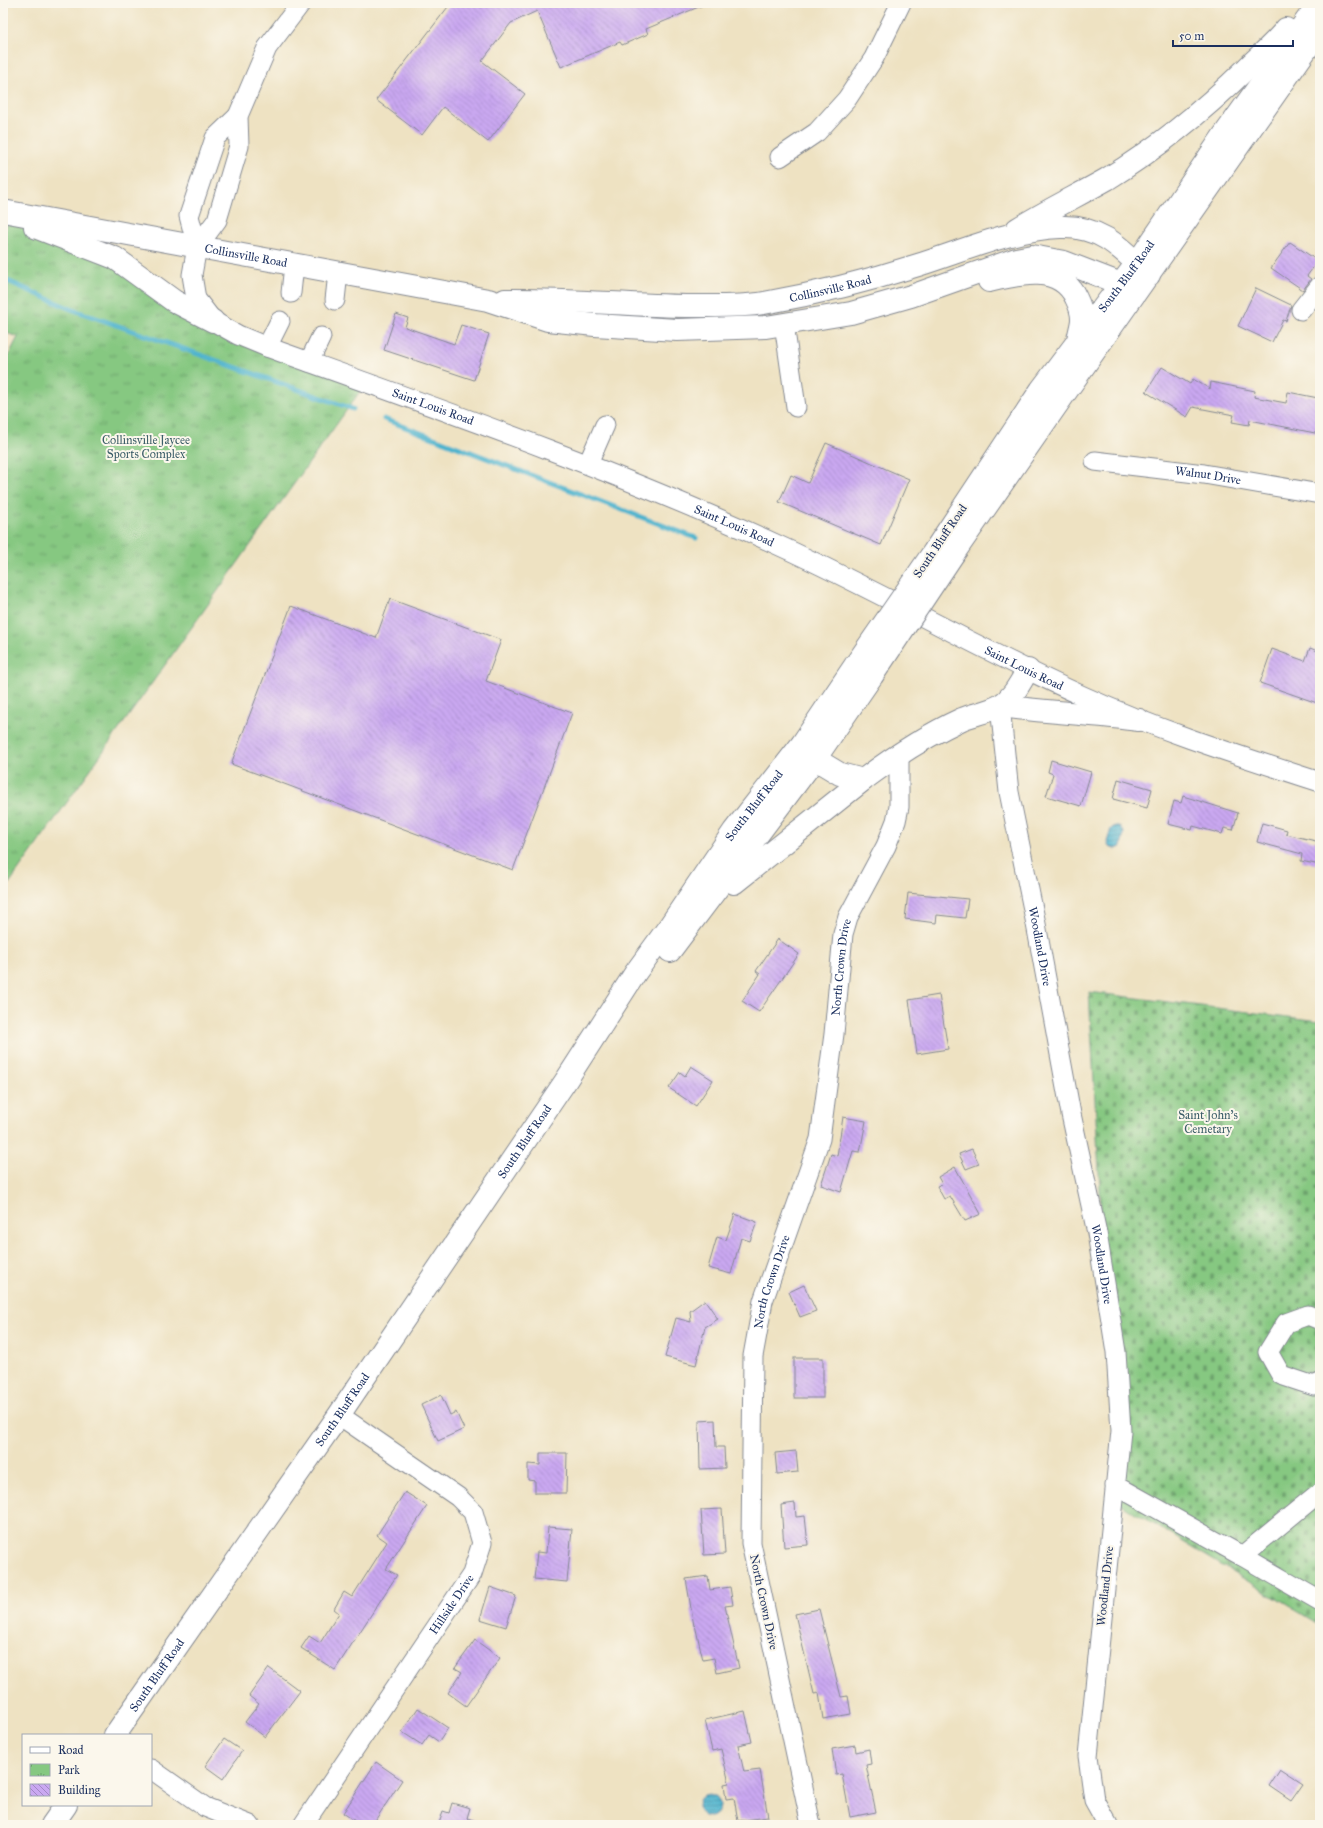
<svg xmlns="http://www.w3.org/2000/svg" width="1323" height="1828" font-family="'IM FELL Great Primer',serif">
<style>
.cemetery{fill:url(#cemetery-stones);stroke:#507c70}
.park{fill:url(#park-tufts);stroke:#507c70}
.water{fill:url(#water-rules);stroke:#357296}
.lines{fill:none;stroke-linecap:round;stroke-linejoin:round}
.stream{stroke:#4fb4ce;stroke-width:5}
.building{fill:url(#building-back-hatch)}
.minor-casing{stroke:#848890;stroke-width:21}
.major-casing{stroke:#848890;stroke-width:24}
.minor{stroke:#fff;stroke-width:19}
.major{stroke:#fff;stroke-width:22}
.major-bridge-casing{stroke:#848890;stroke-width:24;stroke-linecap:butt}
.major-bridge{stroke:#fff;stroke-width:22}
.labels{text-anchor:middle;stroke-width:4;stroke-linejoin:round;paint-order:stroke}
.street-label{font-size:12px;fill:#1b2f5e;stroke:#fbf7ec}
.park-label{font-size:12px;fill:#3b5d68;stroke:#fbf7ec}
</style>
<defs>
<pattern id="cemetery-stones" width="16" height="16" patternUnits="userSpaceOnUse"><rect width="16" height="16" fill="#86c881"/><path d="M2 7V4a2 2 0 0 1 4 0v3zM10 15v-3a2 2 0 0 1 4 0v3z" fill="#6da36d"/></pattern>
<pattern id="park-tufts" width="24" height="20" patternUnits="userSpaceOnUse"><rect width="24" height="20" fill="#86c881"/><path d="M3 7l-1-3M5 7V3M7 7l1-3M15 17l-1-3M17 17v-4M19 17l1-3" fill="none" stroke="#6da36d"/></pattern>
<pattern id="water-rules" width="6" height="5" patternUnits="userSpaceOnUse"><rect width="6" height="5" fill="#4fb4ce"/><path d="M0 2.5h6" fill="none" stroke="#4193aa"/></pattern>
<pattern id="building-back-hatch" width="6" height="6" patternUnits="userSpaceOnUse"><rect width="6" height="6" fill="#caa8f1"/><path d="M-1 5l2 2M0 0l6 6M5-1l2 2" fill="none" stroke="#a389c6"/></pattern>
</defs>
<rect width="100%" height="100%" fill="#fbf7ec"/>
<filter id="ink" filterUnits="userSpaceOnUse"><feTurbulence type="fractalNoise" baseFrequency=".025" numOctaves="2"/><feDisplacementMap in="SourceGraphic" scale="8" xChannelSelector="R" yChannelSelector="G"/><feConvolveMatrix kernelMatrix="1 2 1 2 8 2 1 2 1" color-interpolation-filters="sRGB"/></filter>
<filter id="wash" filterUnits="userSpaceOnUse"><feTurbulence type="fractalNoise" baseFrequency=".012" numOctaves="4" result="noise"/><feDisplacementMap in="SourceGraphic" scale="16" xChannelSelector="R" yChannelSelector="G"/><feGaussianBlur stdDeviation="0.9" result="paint"/><feColorMatrix in="noise" values="0 0 0 0 0 0 0 0 0 0 0 0 0 0 0 0 0 1.4 0 .05"/><feComposite in="paint" operator="in"/></filter>
<g filter="url(#wash)">
<rect width="100%" height="100%" fill="#eee2c2"/>
<path class="cemetery" d="M1089 992 1320 1021V1625L1114 1500 1119 1400 1105 1281Z"/>
<path class="park" d="M8 222 115 258 174 301 366 383 3 892V366L18 337 3 332V234Z"/>
<g class="water">
<path d="M1115 826H1119L1124 832 1121 847 1115 849 1109 847 1107 842 1111 829Z"/>
<circle cx="709" cy="1806" r="11"/>
</g>
<g class="lines">
<g class="stream">
<path d="M3 279 71 309 353 409"/>
<path d="M384 419 696 538"/>
</g>
</g>
<g id="blocks">
<g class="building">
<path d="M451 3H708L646 29 648 34 622 45 620 42 561 67 537 11 511 23 482 61 525 94 488 142 443 107 422 135 376 100Z"/>
<path d="M1290 242 1318 261 1307 276 1311 279 1303 290 1271 268Z"/>
<path d="M1256 288 1291 305 1286 321 1283 320 1272 342 1238 326Z"/>
<path d="M396 314 408 318 405 327 454 344 461 325 489 334 474 380 384 350Z"/>
<path d="M1162 367 1190 384 1193 379 1210 389 1211 382 1255 391 1254 397 1286 403 1288 392 1318 398 1316 410 1320 411V434L1250 420 1249 425 1232 422 1234 415 1193 407 1187 417 1146 392Z"/>
<path d="M826 443 909 479 881 545 779 502 791 475 808 483Z"/>
<path d="M390 599 501 640 486 681 572 713 513 870 231 764 291 606 376 638Z"/>
<path d="M1310 648 1320 652V662L1317 672 1320 673V704L1260 683 1272 649 1305 661Z"/>
<path d="M1051 760 1091 772 1081 806 1046 796 1053 774 1048 772Z"/>
<path d="M1118 779 1152 789 1147 808 1113 799Z"/>
<path d="M1183 796 1238 813 1233 830 1224 828 1222 834 1193 826 1192 830 1168 824 1174 801 1181 803Z"/>
<path d="M1262 823 1287 830 1286 834 1320 842V865L1301 861 1302 854 1257 842Z"/>
<path d="M908 893 968 899 965 918 937 915 936 923 905 919Z"/>
<path d="M778 939 799 954 759 1012 742 1001 760 974 756 971Z"/>
<path d="M939 995 948 1049 917 1054 909 1000Z"/>
<path d="M691 1066 713 1080 696 1106 669 1088 680 1072 685 1076Z"/>
<path d="M843 1117 866 1121 860 1152 853 1151 841 1192 821 1185 831 1154 837 1156Z"/>
<path d="M972 1149 979 1164 966 1169 959 1154Z"/>
<path d="M955 1167 981 1214 965 1221 950 1196 944 1199 937 1186 942 1184 938 1177Z"/>
<path d="M735 1214 757 1222 750 1241 741 1238 731 1274 708 1268 717 1237 726 1240Z"/>
<path d="M804 1285 816 1311 800 1317 789 1292Z"/>
<path d="M705 1300 718 1319 705 1327 696 1365 665 1357 676 1318 691 1322 690 1311Z"/>
<rect x="794" y="1358" width="29" height="40"/>
<path d="M441 1395 450 1415 456 1412 464 1429 438 1441 421 1405Z"/>
<path d="M715 1420 716 1447H724L725 1468 700 1469 699 1421Z"/>
<path d="M796 1451 798 1472 777 1474 775 1453Z"/>
<path d="M540 1453H567L566 1493H535V1481L528 1480V1464L540 1465Z"/>
<path d="M405 1492 427 1506 386 1569 397 1575 335 1670 301 1648 309 1636 320 1643 339 1613 334 1609 344 1592 352 1597 387 1542 377 1535Z"/>
<path d="M795 1503 796 1517 805 1516 808 1545 784 1547 781 1505Z"/>
<path d="M722 1509 725 1554 704 1555 701 1510Z"/>
<path d="M548 1527 572 1529 567 1582 534 1579 537 1552 546 1553Z"/>
<path d="M708 1576 710 1590 730 1587 733 1605 725 1606 739 1668 717 1673 714 1658 703 1660 695 1625 694 1626 686 1579Z"/>
<path d="M490 1587 516 1596 506 1627 480 1619Z"/>
<path d="M819 1609 841 1697 848 1696 851 1714 823 1719 819 1693 814 1694 795 1614Z"/>
<path d="M475 1640 500 1658 466 1706 448 1693 462 1672 455 1668Z"/>
<path d="M269 1668 300 1691 265 1737 245 1722 259 1704 249 1696Z"/>
<path d="M418 1708 448 1728 439 1742 429 1735 422 1745 402 1732Z"/>
<path d="M745 1711 752 1742 738 1745 744 1772 760 1770 768 1817 738 1821 734 1798 726 1799 724 1784 729 1783 721 1749 712 1751 705 1720Z"/>
<path d="M224 1739 242 1751 223 1779 205 1766Z"/>
<path d="M855 1745 856 1752 869 1749 871 1764 866 1765 876 1812 850 1817 842 1774 836 1775 832 1749Z"/>
<path d="M376 1762 402 1780 372 1825H361L343 1813Z"/>
<path d="M1280 1769 1303 1784 1291 1801 1269 1786Z"/>
<path d="M452 1803 470 1808 467 1818 479 1822 478 1825H438L443 1811 449 1813Z"/>
</g>
</g>
</g>
<g filter="url(#ink)">
<use href="#blocks" fill-opacity="0" stroke="#848890" stroke-width="1"/>
<g class="lines">
<g class="minor-casing">
<g id="minor">
<path id="s1" d="M238 116 215 138 189 216 197 247 192 275 196 299 213 321 238 335 267 347C440 409 613 469 780 546 883 593 980 650 1083 696 1160 731 1240 756 1320 782"/>
<path d="M780 157 817 132 847 99 874 58 901 3"/>
<path d="M197 247 217 220 239 146 238 116 267 48 301 3"/>
<path d="M291 293 294 265"/>
<path d="M335 300 338 273"/>
<path d="M1301 310 1320 286"/>
<path d="M784 324 796 407"/>
<path d="M267 347 280 321"/>
<path d="M309 362 321 337"/>
<path id="s2" d="M1095 461 1204 474 1320 494"/>
<path d="M588 464 605 425"/>
<path id="s3" d="M1000 706 1009 792 1036 924 1071 1114 1097 1233 1116 1352 1121 1431 1088 1756 1094 1800 1108 1825"/>
<path d="M1320 1320 1308 1315 1286 1323 1268 1352 1281 1375 1314 1386 1320 1383"/>
<path d="M1115 1485 1242 1556"/>
<path d="M1320 1492 1242 1556 1320 1601"/>
<path d="M151 1769 205 1807 250 1825"/>
<path id="s4" d="M303 1825 472 1574 482 1543 473 1512 458 1497 339 1415"/>
<path id="s5" d="M811 1825 751 1543 753 1356 763 1301 820 1139 834 1034 843 934 848 917 886 846 896 821 899 807V753"/>
</g>
</g>
<g class="major-casing">
<g id="major">
<path id="s6" d="M3 211 488 300 548 320 595 325 677 330 766 327 851 313 911 296 1016 259 1032 256 1064 262 1121 284 1134 294"/>
<path d="M35 227 115 258 174 301 213 321"/>
<path d="M1017 229C1046 211 1077 196 1107 179 1158 148 1205 109 1247 68 1260 55 1275 43 1286 29"/>
<path d="M989 281C1018 274 1060 263 1076 298 1079 304 1082 312 1082 319 1082 325 1079 333 1078 340"/>
<path id="s7" d="M505 300C565 299 626 305 686 306 710 306 741 307 764 303 815 294 868 281 918 265 963 251 1012 229 1060 227 1101 225 1122 249 1149 275"/>
<path id="s8" d="M935 550 1041 390 1137 263 1224 135 1319 3"/>
<path d="M954 553C1075 378 1197 204 1320 30"/>
<path d="M1000 706C1046 712 1093 714 1139 720"/>
<path d="M806 747 825 765 840 774 863 780C895 756 925 736 962 719 974 714 988 712 999 706 1013 699 1020 682 1028 670"/>
<path d="M734 883 863 780"/>
<path d="M670 951 817 756 872 676"/>
<path id="s9" d="M115 1735 339 1415 565 1082 636 972 671 924 734 831 802 744 856 664"/>
<path d="M52 1825 66 1805"/>
</g>
</g>
<use href="#minor" class="minor"/>
<use href="#major" class="major"/>
<g class="major-bridge-casing">
<g id="major-bridge">
<path d="M856 664 935 550"/>
<path d="M872 676 954 553"/>
</g>
</g>
<use href="#major-bridge" class="major-bridge"/>
</g>
</g>
<g class="labels">
<g class="street-label">
<text dy="4" stroke="none"><textPath href="#s6" startOffset="247">Collinsville Road</textPath></text>
<text dy="4" stroke="none"><textPath href="#s8" startOffset="334">South Bluff Road</textPath></text>
<text dy="4" stroke="none"><textPath href="#s7" startOffset="327">Collinsville Road</textPath></text>
<text dy="4" stroke="none"><textPath href="#s1" startOffset="463">Saint Louis Road</textPath></text>
<text dy="4" stroke="none"><textPath href="#s2" startOffset="114">Walnut Drive</textPath></text>
<text dy="4" stroke="none"><textPath href="#s1" startOffset="787">Saint Louis Road</textPath></text>
<text transform="translate(940 541) rotate(-56)" y="4">South Bluff Road</text>
<text dy="4" stroke="none"><textPath href="#s1" startOffset="1110">Saint Louis Road</textPath></text>
<text dy="4" stroke="none"><textPath href="#s9" startOffset="1128">South Bluff Road</textPath></text>
<text dy="4" stroke="none"><textPath href="#s3" startOffset="244">Woodland Drive</textPath></text>
<text dy="4" stroke="none"><textPath href="#s5" startOffset="876">North Crown Drive</textPath></text>
<text dy="4" stroke="none"><textPath href="#s9" startOffset="721">South Bluff Road</textPath></text>
<text dy="4" stroke="none"><textPath href="#s3" startOffset="568">Woodland Drive</textPath></text>
<text dy="4" stroke="none"><textPath href="#s5" startOffset="552">North Crown Drive</textPath></text>
<text dy="4" stroke="none"><textPath href="#s9" startOffset="397">South Bluff Road</textPath></text>
<text transform="translate(1105 1586) rotate(-84)" y="4">Woodland Drive</text>
<text transform="translate(764 1602) rotate(78)" y="4">North Crown Drive</text>
<text dy="4" stroke="none"><textPath href="#s4" startOffset="266">Hillside Drive</textPath></text>
<text dy="4" stroke="none"><textPath href="#s9" startOffset="73">South Bluff Road</textPath></text>
</g>
<g class="park-label">
<text x="146" y="444">Collinsville Jaycee<tspan x="146" dy="14">Sports Complex</tspan></text>
<text x="1208" y="1119">Saint John's<tspan x="1208" dy="14">Cemetary</tspan></text>
</g>
</g>
<rect width="1323" height="1828" fill="none" stroke="#fbf7ec" stroke-width="16"/>
<rect x="22" y="1734" width="130" height="72" fill="#fbf7ec" stroke="#a1a7b3"/>
<rect x="30" y="1747" width="20" height="6" fill="#ffffff" stroke="#a1a7b3"/>
<text x="58" y="1754" font-size="12" fill="#1b2f5e">Road</text>
<rect x="30" y="1764" width="20" height="12" fill="url(#park-tufts)" stroke="#a1a7b3"/>
<text x="58" y="1774" font-size="12" fill="#1b2f5e">Park</text>
<rect x="30" y="1784" width="20" height="12" fill="url(#building-back-hatch)" stroke="#a1a7b3"/>
<text x="58" y="1794" font-size="12" fill="#1b2f5e">Building</text>
<path d="M1173 40v6h120v-6" fill="none" stroke="#1b2f5e" stroke-width="2"/>
<text x="1179" y="40" font-size="12" fill="#1b2f5e" stroke="#fbf7ec" stroke-width="3" paint-order="stroke">50 m</text>
</svg>
